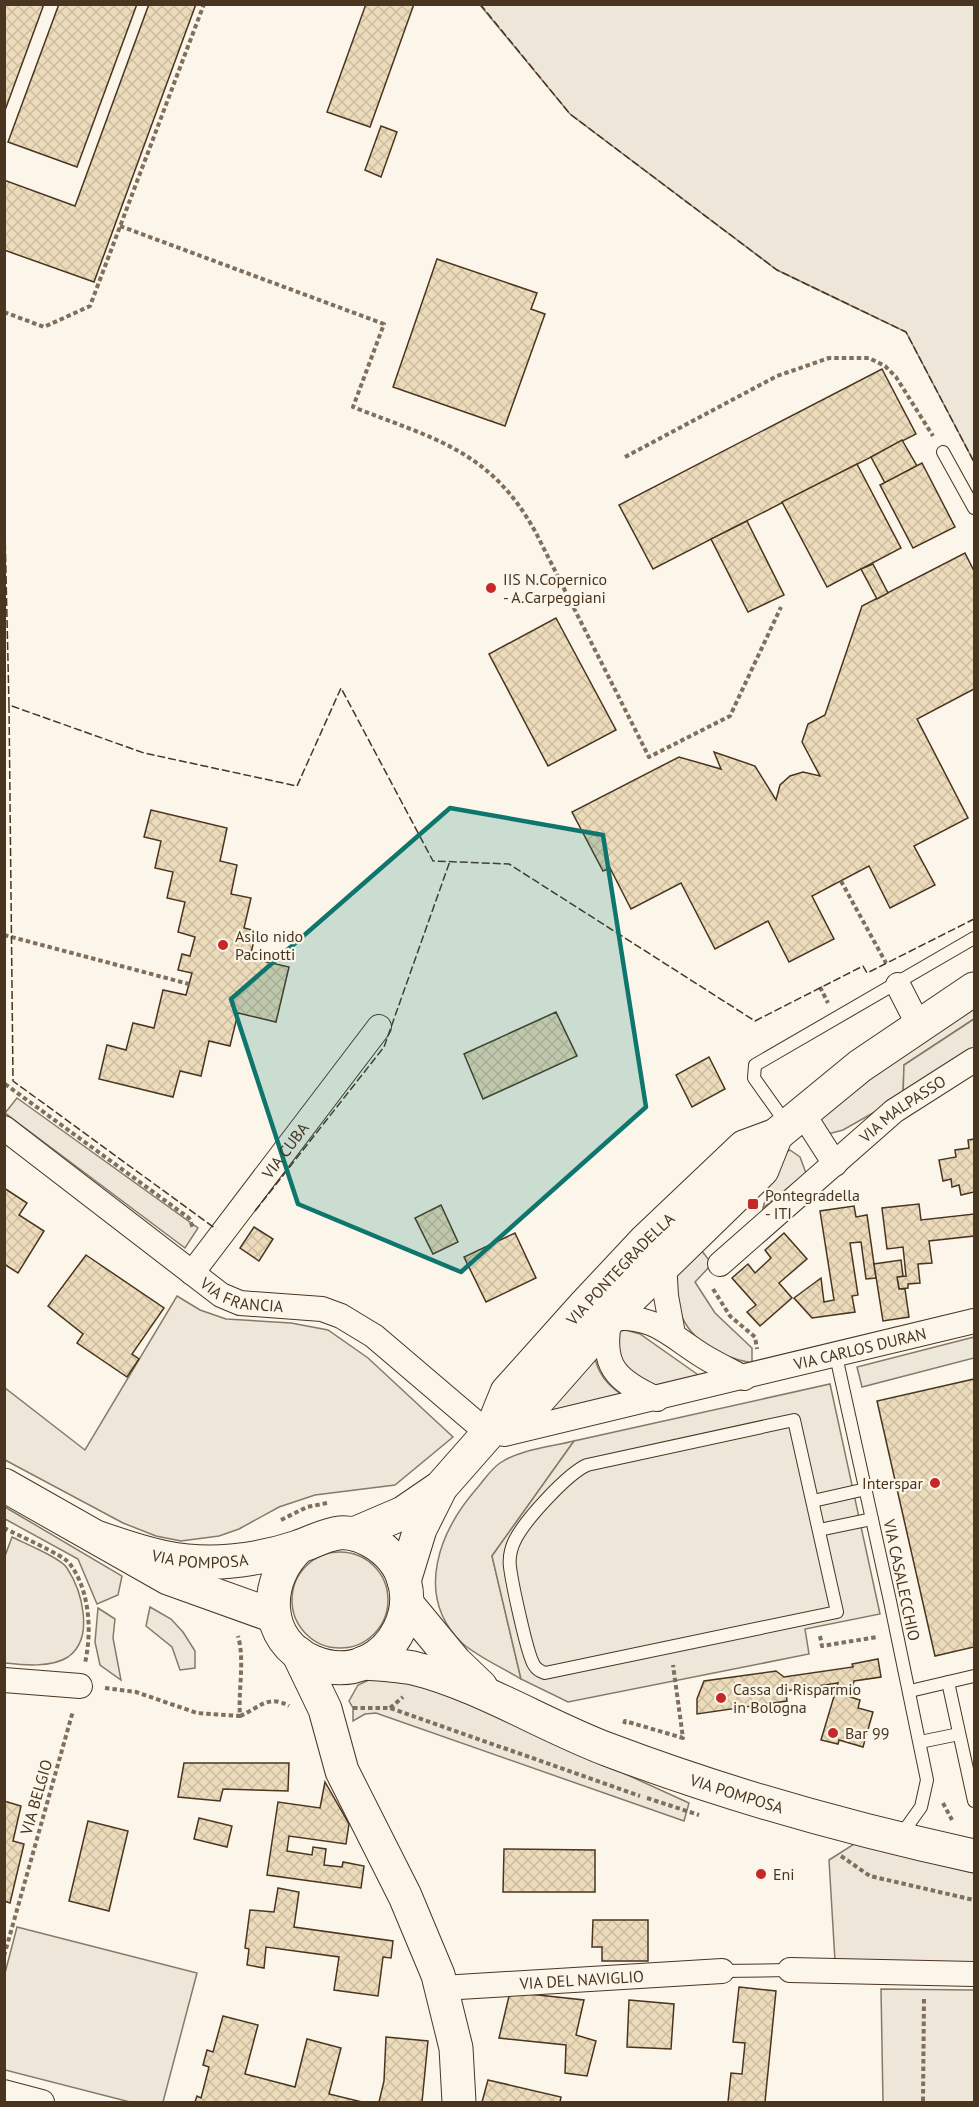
<svg xmlns="http://www.w3.org/2000/svg" width="979" height="2107" font-family="'PT Sans',sans-serif">
<style>
.green{fill:#ede6d9;stroke:#887966;stroke-width:1.5}
.parking{fill:#ede7d9;stroke:#887966;stroke-width:1.5}
.building{fill:url(#building-cross-hatch);stroke:#4a3520;stroke-width:1.5}
.lines{fill:none;stroke-linecap:round;stroke-linejoin:round}
.lane-casing{stroke:#4a3520;stroke-width:14}
.street-casing{stroke:#4a3520;stroke-width:26}
.secondary-casing{stroke:#4a3520;stroke-width:35}
.path{stroke:#7f6f5c;stroke-width:4;stroke-dasharray:4.5 3;stroke-linecap:butt}
.lane{stroke:#fbf6e9;stroke-width:12}
.street{stroke:#fbf6e9;stroke-width:24}
.secondary{stroke:#fbf6e9;stroke-width:33}
.fence{stroke:#4a3520;stroke-width:1.5;stroke-dasharray:8 3;stroke-linecap:butt}
.marked{fill:#0f766e;fill-opacity:0.2;stroke:#0f766e;stroke-width:4.5;stroke-linejoin:round}
.poi-dot{fill:#c62828;stroke:#fbf6e9;stroke-width:2}
.labels{text-anchor:middle;stroke-width:4.5;stroke-linejoin:round;paint-order:stroke}
.poi-label{font-size:16px;fill:#4a3520;stroke:#fbf6e9;text-anchor:start}
.street-label{font-size:16px;fill:#4a3520;stroke:#fbf6e9}
</style>
<defs>
<pattern id="building-cross-hatch" width="8" height="8" patternUnits="userSpaceOnUse" patternTransform="scale(1.5)"><rect width="8" height="8" fill="#ecdcbc"/><path d="M0 0l8 8M0 8l8-8" fill="none" stroke="#ccbda1"/></pattern>
</defs>
<rect width="100%" height="100%" fill="#fbf6e9"/>
<g class="green">
<path d="M480 5H974V462L906 332 777 270 570 114Z"/>
<path d="M974 1008V1019L904 1065 903 1096 843 1130 828 1134 820 1130 821 1113Z"/>
<path d="M17 1098 198 1228 185 1248 5 1113Z"/>
<path d="M790 1150 800 1157 806 1173 763 1208 777 1157Z"/>
<path d="M698 1246 712 1264 695 1282 715 1313 752 1348V1363C720 1357 686 1340 678 1305 675 1293 677 1279 676 1266Z"/>
<path d="M177 1296 200 1310 226 1319 291 1323 328 1330 368 1358 453 1437 395 1485 315 1495 279 1507 239 1529 219 1536 181 1541 156 1536 123 1523 5 1460V1388L85 1450Z"/>
<path d="M626 1330 640 1334 704 1379 661 1388 626 1374 610 1333Z"/>
<path d="M594 1350C595 1373 609 1388 629 1399L536 1413Z"/>
<path d="M574 1441 492 1556 521 1679C503 1668 478 1657 462 1643 413 1595 440 1530 478 1487 485 1479 491 1469 500 1463 521 1449 550 1447 574 1441Z"/>
<path d="M5 1507 122 1576 118 1595 97 1604 78 1559 5 1519Z"/>
<path d="M12 1537C24 1543 61 1558 67 1568 82 1591 95 1638 68 1657 51 1668 23 1665 5 1663V1556Z"/>
<circle cx="340" cy="1600" r="48"/>
<path d="M373 1678 430 1685 689 1803 684 1821 376 1713 365 1714 353 1721V1708L349 1701 358 1685Z"/>
<path d="M854 1844 974 1873V1964L835 1961 829 1860Z"/>
<path d="M17 1927 197 1973 163 2102H130L5 2070V1973Z"/>
<path d="M881 1989 974 1990V2102H883Z"/>
</g>
<g class="parking">
<path d="M974 1019V1049L903 1096 904 1065Z"/>
<path d="M974 1337V1358L862 1387 857 1367Z"/>
<path d="M830 1384 880 1614 805 1629 809 1654 568 1702 521 1679 492 1556 574 1441Z"/>
<path d="M150 1607 171 1619 183 1632 195 1651V1668L180 1670 172 1647 146 1626Z"/>
<path d="M98 1608 115 1619 113 1638 121 1680 100 1665 95 1642Z"/>
</g>
<g class="building">
<path d="M4 4H44L4 113Z"/>
<path d="M59 4H137L77 167 8 142Z"/>
<path d="M149 4H196L94 282 4 250V180L75 206Z"/>
<path d="M366 4H414L370 127 327 112Z"/>
<path d="M381 126 397 132 381 177 365 170Z"/>
<path d="M437 259 537 293 531 309 545 314 505 426 393 387Z"/>
<path d="M882 369 916 434 653 569 619 505Z"/>
<path d="M902 440 917 466 885 483 871 457Z"/>
<path d="M922 463 955 527 913 548 880 485Z"/>
<path d="M857 464 901 548 827 587 782 502Z"/>
<path d="M747 521 784 595 748 612 711 539Z"/>
<path d="M965 553 974 571V689L917 719 968 818 914 846 935 885 890 908 869 866 812 896 834 939 789 962 768 921 715 949 681 883 631 909 610 868 603 871 572 812 679 757 721 769 714 752 755 766 776 800 780 785 790 776 803 772 820 776 802 742 808 724 825 715 862 606Z"/>
<path d="M873 564 888 593 877 599 861 569Z"/>
<path d="M556 618 616 730 548 766 489 654Z"/>
<path d="M151 810 227 828 220 861 237 865 231 894 251 898 244 928 256 931 250 958 289 967 276 1022 238 1013 230 1046 209 1041 201 1076 180 1071 173 1097 99 1079 107 1045 126 1050 133 1023 154 1028 163 990 186 995 192 973 178 970 182 954 190 956 195 937 178 932 185 902 167 898 173 872 155 868 161 841 144 837Z"/>
<path d="M556 1012 577 1056 483 1099 464 1054Z"/>
<path d="M709 1057 725 1089 692 1107 676 1075Z"/>
<path d="M974 1139V1192L961 1195 959 1185 952 1187 951 1179 943 1181 939 1160 956 1157 955 1150 969 1148 968 1140Z"/>
<path d="M4 1188 27 1203 19 1215 44 1231 18 1273 4 1264Z"/>
<path d="M919 1204 921 1220 974 1214V1236L929 1241 932 1263 918 1264 920 1283 908 1284V1288L899 1289 897 1277 906 1276 903 1247 887 1249 882 1208Z"/>
<path d="M441 1205 458 1242 433 1254 415 1218Z"/>
<path d="M854 1206 856 1217 867 1215 876 1278 866 1279 861 1242 850 1243 858 1295 852 1296 855 1312 812 1318 794 1298 821 1278 824 1302 834 1300 820 1211Z"/>
<path d="M254 1227 273 1239 259 1261 240 1248Z"/>
<path d="M515 1233 536 1278 486 1302 464 1257Z"/>
<path d="M784 1233 807 1259 779 1283 792 1298 760 1326 747 1312 756 1305 732 1278 748 1264 755 1273 771 1258 765 1250Z"/>
<path d="M86 1255 164 1308 132 1354 139 1359 127 1377 77 1343 83 1334 48 1306Z"/>
<path d="M901 1260 903 1276 897 1277 899 1289H905L909 1317 883 1321 874 1264Z"/>
<path d="M974 1379V1647L935 1656 877 1401Z"/>
<path d="M878 1659 881 1677 854 1681 850 1697 860 1700 858 1708 873 1712 863 1747 839 1740 838 1744 821 1740 838 1683 786 1691 787 1701 697 1714V1699L704 1681 776 1671 784 1677 853 1667 852 1664Z"/>
<path d="M184 1763H289L288 1791 223 1789 220 1801 178 1797Z"/>
<path d="M325 1782 349 1824 346 1844 289 1836 287 1851 312 1855 313 1847 326 1849 324 1865 342 1867 343 1862 364 1866 361 1888 267 1875 278 1802 320 1808Z"/>
<path d="M4 1801 21 1806 13 1841 24 1844 10 1903 4 1901Z"/>
<path d="M199 1818 232 1826 227 1847 194 1839Z"/>
<path d="M88 1821 128 1831 109 1911 69 1901Z"/>
<path d="M504 1849 595 1850V1892H503Z"/>
<path d="M278 1888 299 1892 294 1927 393 1941 391 1958 383 1957 378 1996 334 1990 339 1957 266 1947 264 1968 247 1965 249 1949 245 1948 250 1910 274 1912Z"/>
<path d="M593 1920H648V1961H602V1947H592Z"/>
<path d="M739 1987 776 1991 765 2102H728L731 2073 742 2074 745 2043 733 2042Z"/>
<path d="M510 1992 584 2000 576 2035 596 2041 587 2076 565 2073 566 2045 499 2038Z"/>
<path d="M629 2000 674 2004 671 2049 627 2047Z"/>
<path d="M223 2016 258 2025 245 2074 295 2087 307 2039 341 2048 329 2094 362 2102H195L197 2096 201 2098 209 2067 203 2065 207 2050 213 2052Z"/>
<path d="M386 2037 428 2041 422 2102H379L384 2081Z"/>
<path d="M488 2080 561 2097 560 2102H482Z"/>
</g>
<g class="lines">
<g class="lane-casing">
<g id="lane">
<path d="M943 452 974 508"/>
<path d="M786 1123 754 1078 755 1065 974 938"/>
<path d="M836 1356 890 1601 927 1780 921 1807 901 1835"/>
<path d="M794 1420 837 1612 545 1673C540 1671 537 1670 534 1665 527 1654 512 1583 510 1567 509 1559 511 1548 515 1540 525 1520 567 1474 587 1465Z"/>
<path d="M813 1501 866 1489"/>
<path d="M819 1530 872 1519"/>
<path d="M948 1682 974 1801"/>
<path d="M910 1691 974 1676"/>
<path d="M920 1742 959 1734"/>
<path d="M722 1971 790 1970"/>
</g>
</g>
<g class="street-casing">
<g id="street">
<path d="M898 985 919 1026"/>
<path d="M803 1114 835 1164"/>
<path id="s1" d="M4 1128 221 1295 240 1303 322 1309 341 1316 374 1336 489 1434"/>
<path d="M664 1262 666 1296 673 1334"/>
<path id="s2" d="M720 1264 894 1111 974 1060"/>
<path id="s3" d="M192 1273 379 1027"/>
<path d="M657 1399C615 1380 600 1365 610 1318 655 1315 668 1334 703 1356 716 1364 731 1371 744 1378"/>
<path id="s4" d="M504 1434 974 1321"/>
<path d="M4 1680 80 1686"/>
<path d="M790 1970 974 1974"/>
<path id="s5" d="M442 1988 722 1971"/>
<path d="M4 2092 42 2102"/>
</g>
</g>
<g class="secondary-casing">
<g id="secondary">
<path d="M492 1429 522 1418 610 1318 762 1170 776 1135"/>
<path d="M4 1485 168 1578 274 1616"/>
<path id="s6" d="M354 1534 403 1513 441 1487 492 1429 507 1392 585 1305 645 1241 744 1147 776 1135 860 1066 974 989"/>
<path id="s7" d="M99 1538C145 1554 182 1566 232 1561 254 1559 277 1554 298 1547 326 1537 341 1524 371 1541 446 1583 391 1694 313 1662 262 1640 263 1579 300 1546"/>
<path d="M404 1581 420 1529 439 1491"/>
<path d="M407 1604 455 1662 481 1687"/>
<path d="M298 1653 325 1709 342 1771 405 1896 438 1975 456 2048 459 2102"/>
<path id="s8" d="M363 1663C380 1664 397 1665 413 1668 479 1684 545 1726 609 1750 728 1795 850 1829 974 1856"/>
</g>
</g>
<g class="path">
<path d="M120 226 384 324 353 407C434 439 491 450 536 533L649 757 730 716 781 607"/>
<path d="M4 312 44 327 90 306 204 4"/>
<path d="M625 457 777 376 829 358H869L885 366 896 377 933 436"/>
<path d="M841 881 886 963"/>
<path d="M4 935 189 984"/>
<path d="M820 987 828 1003"/>
<path d="M4 1045V1095"/>
<path d="M5 1084 189 1218 193 1228"/>
<path d="M713 1289 730 1316 755 1337 757 1349"/>
<path d="M281 1520 307 1507 327 1503"/>
<path d="M4 1528C17 1535 64 1555 70 1564 90 1591 92 1632 85 1663"/>
<path d="M820 1636 822 1646 877 1637"/>
<path d="M105 1688 136 1692 197 1713 240 1716C238 1689 245 1661 238 1636"/>
<path d="M353 1708H390L640 1796"/>
<path d="M390 1708 403 1697"/>
<path d="M240 1716C259 1708 268 1694 289 1706"/>
<path d="M624 1724 625 1721 683 1738 673 1665"/>
<path d="M647 1798 699 1815"/>
<path d="M943 1803 952 1820"/>
<path d="M841 1856 870 1876 974 1900"/>
<path d="M4 1956 73 1711"/>
<path d="M923 2101 924 1997"/>
</g>
<use href="#lane" class="lane"/>
<use href="#street" class="street"/>
<use href="#secondary" class="secondary"/>
<g class="fence">
<path d="M480 4 570 114 777 270 906 332 974 462"/>
<path d="M4 488 9 705 144 753 297 786 341 688 433 861 509 864 755 1021 863 966 867 973 974 919"/>
<path d="M9 705 13 1081 216 1229"/>
<path d="M255 1211 384 1047 450 861"/>
</g>
</g>
<path class="marked" d="M450 808 603 835 646 1107 461 1272 298 1204 231 999Z"/>
<g class="poi-dot">
<circle cx="491" cy="588" r="6"/>
<circle cx="223" cy="945" r="6"/>
<rect x="747" y="1198" width="12" height="12" rx="3"/>
<circle cx="935" cy="1483" r="6"/>
<circle cx="721" cy="1698" r="6"/>
<circle cx="833" cy="1733" r="6"/>
<circle cx="761" cy="1874" r="6"/>
</g>
<g class="labels">
<g class="poi-label">
<text x="503" y="585">IIS N.Copernico<tspan x="503" dy="18">- A.Carpeggiani</tspan></text>
<text x="235" y="942">Asilo nido<tspan x="235" dy="18">Pacinotti</tspan></text>
<text x="765" y="1201">Pontegradella<tspan x="765" dy="18">- ITI</tspan></text>
<text x="923" y="1489" text-anchor="end">Interspar</text>
<text x="733" y="1695">Cassa di Risparmio<tspan x="733" dy="18">in Bologna</tspan></text>
<text x="845" y="1739">Bar 99</text>
<text x="773" y="1880">Eni</text>
</g>
<g class="street-label">
<text dy="6" stroke="none"><textPath href="#s2" startOffset="240">VIA MALPASSO</textPath></text>
<text dy="6" stroke="none"><textPath href="#s3" startOffset="154">VIA CUBA</textPath></text>
<text dy="6" stroke="none"><textPath href="#s6" startOffset="384">VIA PONTEGRADELLA</textPath></text>
<text dy="6" stroke="none"><textPath href="#s1" startOffset="294">VIA FRANCIA</textPath></text>
<text dy="6" stroke="none"><textPath href="#s4" startOffset="366">VIA CARLOS DURAN</textPath></text>
<text dy="6" stroke="none"><textPath href="#s7" startOffset="104">VIA POMPOSA</textPath></text>
<text transform="translate(902 1580) rotate(78)" y="6">VIA CASALECCHIO</text>
<text dy="6" stroke="none"><textPath href="#s8" startOffset="398">VIA POMPOSA</textPath></text>
<text transform="translate(36 1797) rotate(-74)" y="6">VIA BELGIO</text>
<text dy="6" stroke="none"><textPath href="#s5" startOffset="140">VIA DEL NAVIGLIO</textPath></text>
</g>
</g>
<rect width="979" height="2107" fill="none" stroke="#4a3520" stroke-width="12"/>
</svg>
